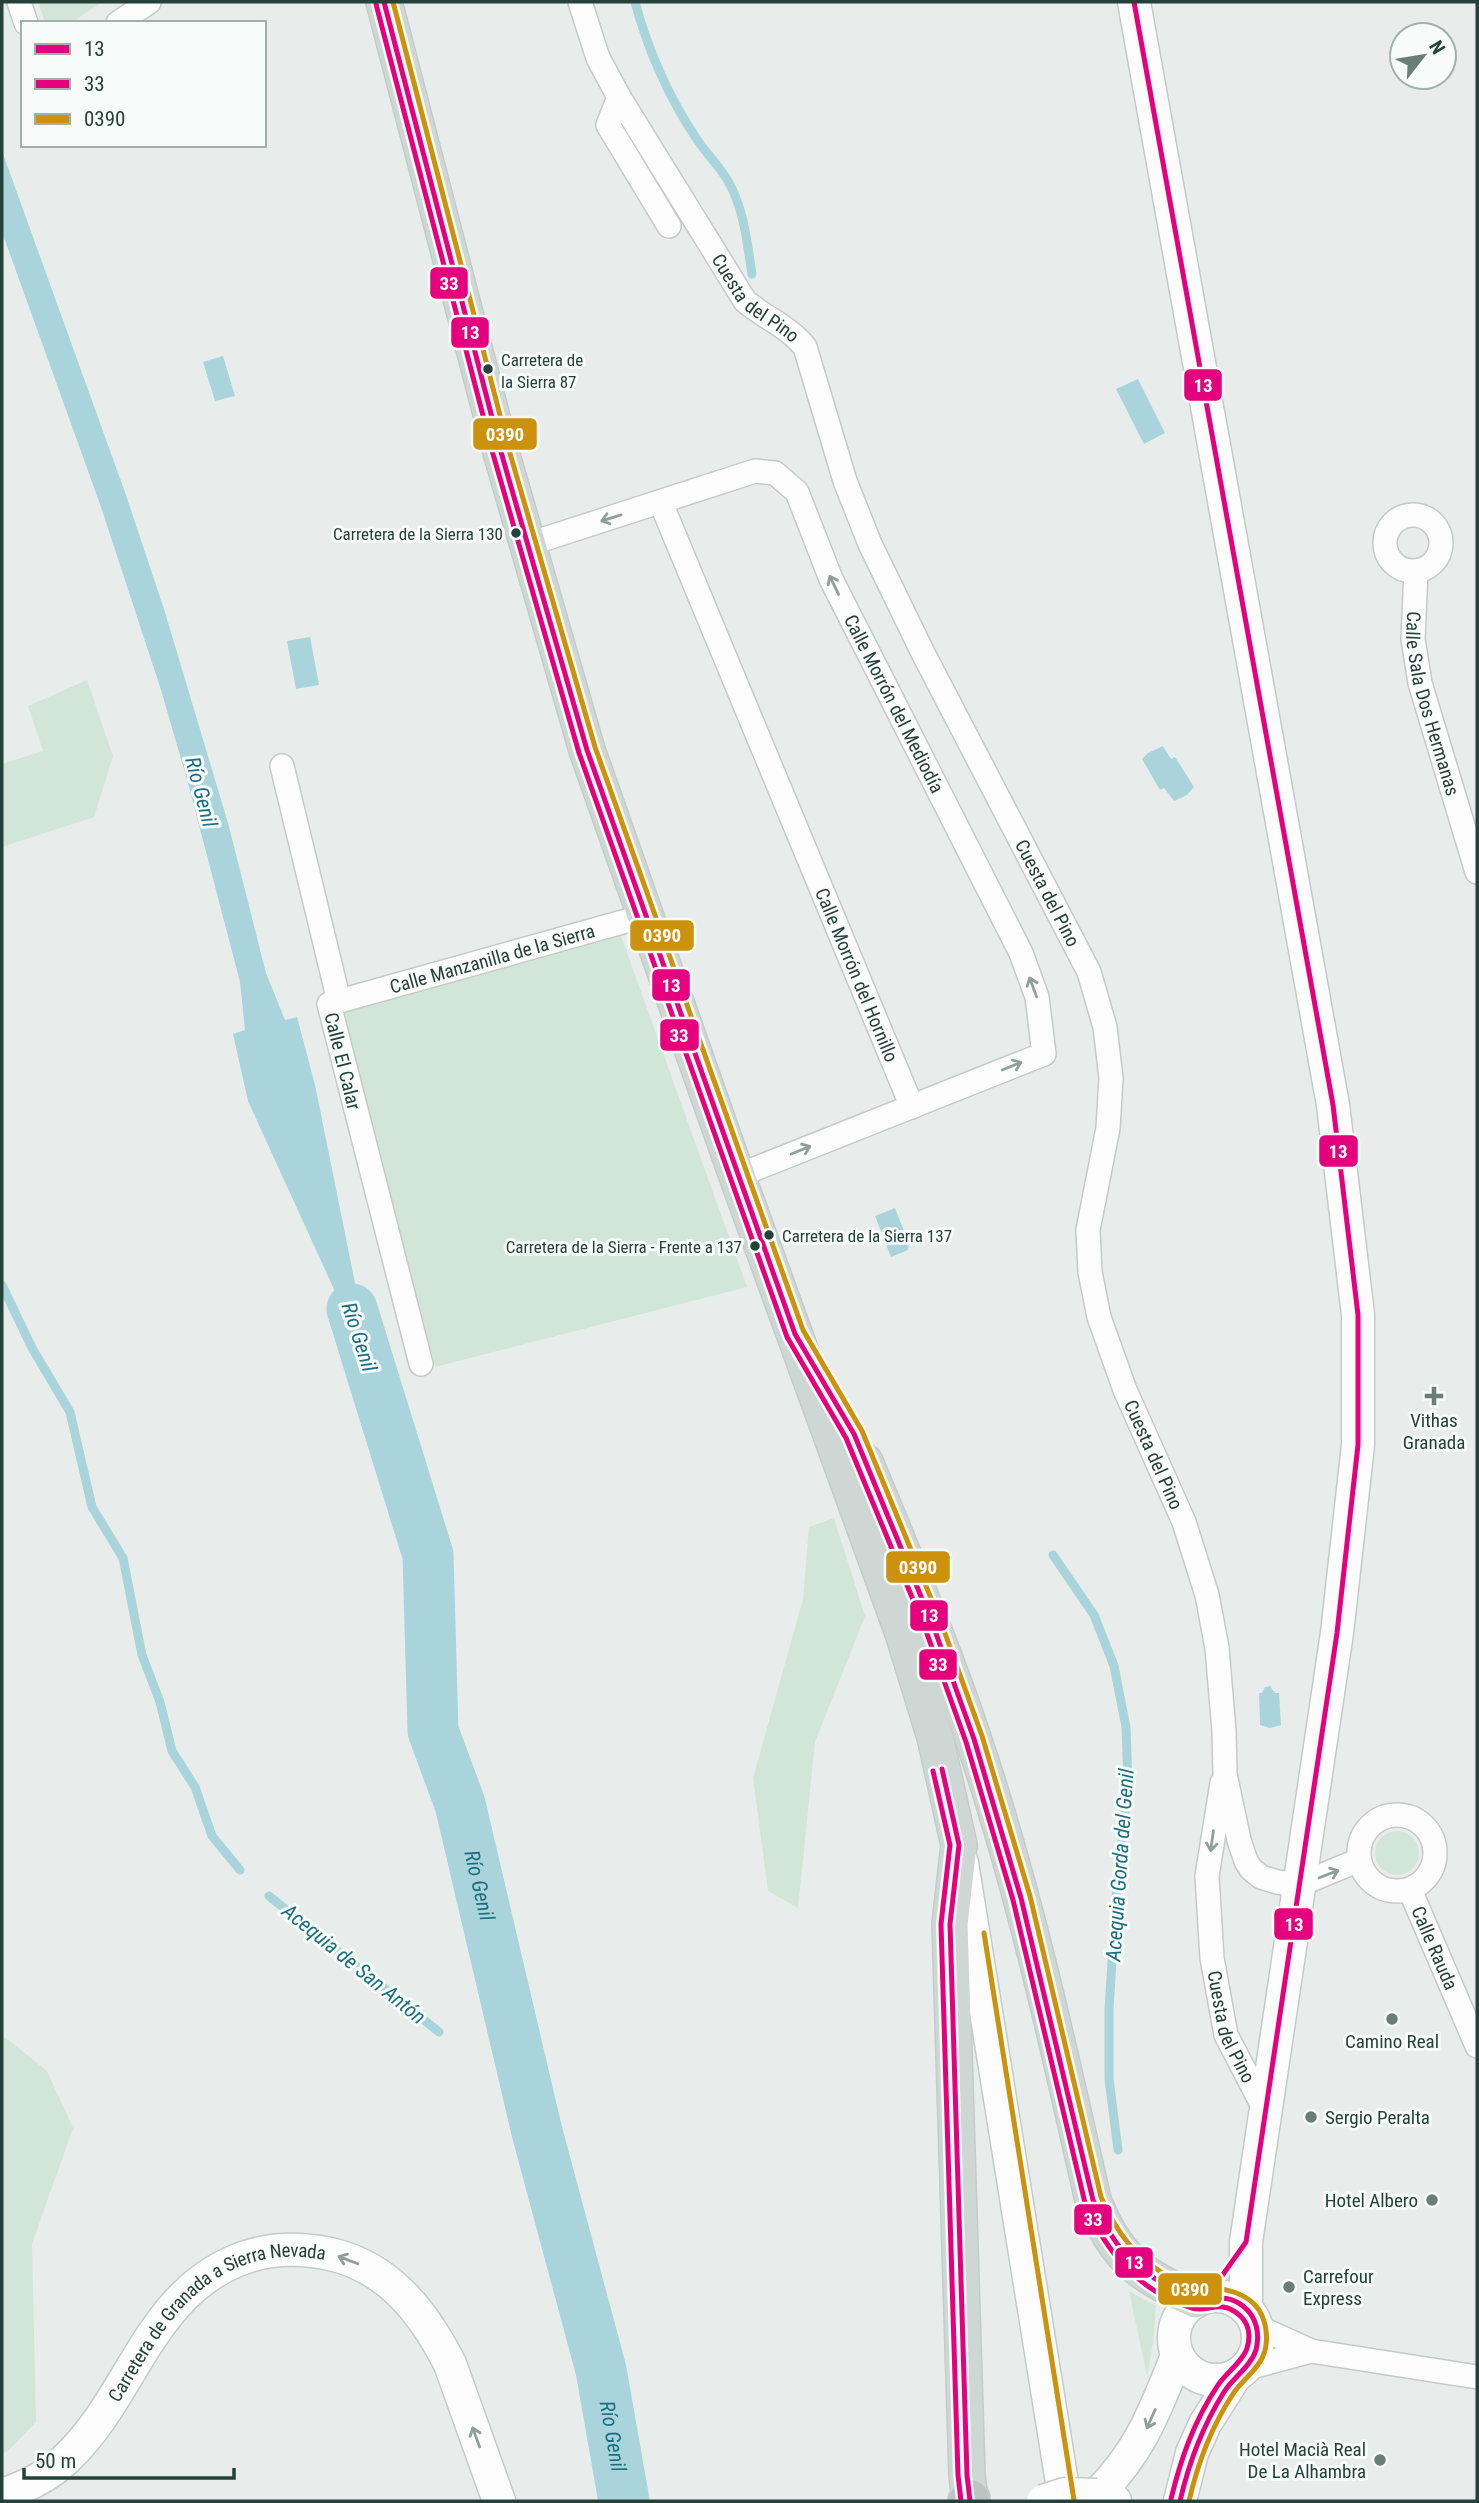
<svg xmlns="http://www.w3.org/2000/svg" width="1479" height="2503" font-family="'Roboto Condensed',sans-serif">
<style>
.green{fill:#d1e6d8}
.water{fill:#a9d4db}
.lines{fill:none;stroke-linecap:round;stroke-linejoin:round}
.stream{stroke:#a9d4db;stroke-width:9}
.river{stroke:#a9d4db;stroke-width:51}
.street-casing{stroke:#c5cac8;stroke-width:26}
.secondary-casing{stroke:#c3cbc8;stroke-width:35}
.primary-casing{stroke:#c3ccc9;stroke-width:38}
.highway-casing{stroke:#c3ccc9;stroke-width:42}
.street{stroke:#fcfcfc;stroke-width:23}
.secondary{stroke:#fcfcfc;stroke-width:32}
.primary{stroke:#cfd7d5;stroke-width:35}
.highway{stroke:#bcc4c2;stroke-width:38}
.secondary-bridge-casing{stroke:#c3cbc8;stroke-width:35;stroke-linecap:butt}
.secondary-bridge{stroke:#fcfcfc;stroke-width:32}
.bus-1-casing{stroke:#f7fbf9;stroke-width:10}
.bus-2-casing{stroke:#f7fbf9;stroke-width:10}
.bus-3-casing{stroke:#f7fbf9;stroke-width:10}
.bus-1{stroke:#e5007d;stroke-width:5}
.bus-2{stroke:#e6007b;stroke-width:5}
.bus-3{stroke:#cd920c;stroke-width:5}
.oneway{stroke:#909f9b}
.bus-dot{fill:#24423a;stroke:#f7fbf9;stroke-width:2.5}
.poi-dot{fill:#697e78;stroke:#f7fbf9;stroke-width:2.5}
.labels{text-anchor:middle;stroke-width:6;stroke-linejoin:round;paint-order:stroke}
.bus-label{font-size:17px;fill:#24423a;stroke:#f7fbf9;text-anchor:start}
.street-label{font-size:19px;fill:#24423a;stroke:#f7fbf9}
.poi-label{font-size:19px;fill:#24423a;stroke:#f7fbf9}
.water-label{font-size:21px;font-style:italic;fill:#1c6f80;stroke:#f7fbf9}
.line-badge{stroke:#f7fbf9;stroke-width:2.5}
.badge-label{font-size:19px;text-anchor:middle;font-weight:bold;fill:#fff}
</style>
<rect width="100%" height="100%" fill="#e8edeb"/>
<g class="green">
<path d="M38 2H102L71 23H45Z"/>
<path d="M87 680 113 756 94 817 2 847V764L43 751 28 706Z"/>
<path d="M621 936 747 1287 435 1367 344 1013Z"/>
<path d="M834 1518 865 1616 815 1742 798 1908 768 1891 753 1778 803 1599 809 1527Z"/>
<circle cx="1397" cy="1853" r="22"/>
<path d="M2 2038H6L47 2071 73 2128 32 2244 36 2422 7 2452 2 2453Z"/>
<path d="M1129 2291 1156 2306 1153 2343 1147 2376Z"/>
</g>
<g class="water">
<path d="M2 151 126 495 164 609 228 823 266 973 285 1020 297 1017 315 1085 374 1377 248 1101 233 1034 245 1030 240 982 188 783 161 690 101 507 2 232Z"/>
<path d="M223 356 235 396 215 401 203 362Z"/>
<path d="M1138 379 1165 433 1144 444 1116 389Z"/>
<path d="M310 637 319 685 296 689 287 641Z"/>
<path d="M1163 746 1171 759 1175 757 1194 787 1187 795 1174 801 1164 788 1160 790 1142 759 1148 753Z"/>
<path d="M895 1208 909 1244 908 1250 891 1257 875 1216Z"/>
<path d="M1270 1686 1275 1693H1279L1281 1725 1270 1728 1260 1725 1259 1693H1262L1265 1687Z"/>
</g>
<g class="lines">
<g class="stream">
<path d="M635 2C648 50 668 96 696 138 706 153 719 166 728 181 744 209 747 242 752 274"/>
<path d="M2 1285 32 1348 70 1412 92 1507 123 1558 142 1655 160 1702 172 1751 195 1787 212 1836 240 1870"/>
<path d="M1053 1555 1094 1615 1114 1666 1126 1727 1128 1783 1116 1897 1109 2009V2079L1118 2150"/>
<path d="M269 1896 439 2032"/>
</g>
<path class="river" id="s1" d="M352 1309 428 1555 433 1731 460 1804 537 2132 601 2370 624 2501"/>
<g class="street-casing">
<g id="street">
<path d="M19 2 26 23"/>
<path id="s2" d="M580 2 598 58 619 97 745 301C765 318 788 326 805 347L845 481 870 544 923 653 1089 972 1105 1027 1111 1078 1108 1128 1088 1230 1090 1272 1099 1317 1125 1390 1184 1522 1207 1595 1217 1648 1224 1731 1225 1774 1239 1840 1246 1861 1251 1869 1261 1877 1277 1882 1299 1885 1359 1860"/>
<path d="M118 23 149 2"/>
<path d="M619 97 608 125 669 226"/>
<path id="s3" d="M661 503 912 1107"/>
<circle cx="1413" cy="543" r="28"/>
<path id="s4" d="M526 545 755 471 775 473 797 492 831 579 1021 953 1037 997 1044 1054 737 1176"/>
<path id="s5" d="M1416 571 1413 639 1420 683 1477 872"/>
<path d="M282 766 339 1001"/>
<path id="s6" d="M421 1364 329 1004 644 916"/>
<path id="s7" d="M1222 1783 1207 1876 1212 1958 1226 2035 1264 2108"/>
<circle cx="1397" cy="1853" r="38"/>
<path id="s8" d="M1410 1890 1477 2046"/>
<path d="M1256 2326 1311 2351 1477 2377"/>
<path d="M1244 2369 1311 2351"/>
</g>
</g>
<g class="secondary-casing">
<g id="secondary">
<path d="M1134 2 1333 1105 1358 1315V1445L1337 1633 1246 2242V2309"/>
<path d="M962 1863 1065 2501"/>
<circle cx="1216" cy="2338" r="42"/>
<path id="s9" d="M2 2495C26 2487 47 2477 66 2459 134 2395 149 2290 246 2257 273 2248 302 2248 330 2254 389 2267 424 2313 450 2364L499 2501"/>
<path d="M1115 2501 1097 2495C1141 2450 1154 2413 1177 2356"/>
<path d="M1180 2501 1192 2453 1205 2424 1236 2375"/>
</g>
</g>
<g class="primary-casing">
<g id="primary">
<path d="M384 2 501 452 587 750 737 1176 903 1633 935 1737 959 1845 950 1924 967 2475 970 2501"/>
<path d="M865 1462C903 1554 942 1645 973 1738 1024 1889 1058 2045 1093 2200 1116 2259 1140 2275 1196 2300"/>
</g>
</g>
<g class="highway-casing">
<path id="highway" d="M968 2501 970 2499"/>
</g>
<use href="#street" class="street"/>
<use href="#secondary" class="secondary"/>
<use href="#primary" class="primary"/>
<use href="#highway" class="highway"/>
<g class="secondary-bridge-casing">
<path id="secondary-bridge" d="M1043 2501 1065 2494 1097 2495"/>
</g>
<use href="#secondary-bridge" class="secondary-bridge"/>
<g class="bus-1-casing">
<g id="bus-1">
<path d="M384 2 501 452 587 750 795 1334 854 1434 934 1628 974 1739 1021 1898 1093 2200C1112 2243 1130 2267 1173 2289 1180 2293 1190 2299 1197 2300 1215 2300 1226 2293 1243 2306 1257 2317 1260 2334 1256 2350 1251 2366 1233 2378 1224 2392 1202 2427 1189 2462 1180 2501"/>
<path d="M1134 2 1333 1105 1358 1315V1445L1337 1633 1246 2242 1207 2297"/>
<path d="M942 1769 959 1845 950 1924 967 2475 970 2501"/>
</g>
</g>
<g class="bus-2-casing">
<g id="bus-2">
<path d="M376 4 493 454 579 753 787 1337 846 1438 926 1631 966 1742 1013 1900 1085 2203C1106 2252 1138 2291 1192 2308 1207 2313 1220 2299 1238 2314 1249 2322 1251 2336 1247 2348 1244 2360 1225 2374 1218 2385 1194 2421 1181 2458 1171 2499"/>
<path d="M933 1771 950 1845 941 1924 958 2475 961 2501"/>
</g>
</g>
<g class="bus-3-casing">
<g id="bus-3">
<path d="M393 2 509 450 595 747 803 1330 862 1431 942 1625 982 1736 1030 1896 1101 2197C1117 2234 1137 2260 1173 2279 1180 2283 1189 2290 1197 2291 1198 2291 1207 2289 1207 2289 1226 2287 1248 2294 1259 2310 1267 2323 1269 2342 1263 2356 1257 2371 1242 2380 1233 2394 1211 2427 1198 2462 1189 2501"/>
<path d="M984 1933 1074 2500"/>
</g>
</g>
<use href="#bus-1" class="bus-1"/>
<use href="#bus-2" class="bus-2"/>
<use href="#bus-3" class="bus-3"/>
</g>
<defs><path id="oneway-shaft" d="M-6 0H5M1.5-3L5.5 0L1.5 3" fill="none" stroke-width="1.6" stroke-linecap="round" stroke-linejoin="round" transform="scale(1.75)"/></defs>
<g class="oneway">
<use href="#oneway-shaft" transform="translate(611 518) rotate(163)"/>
<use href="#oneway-shaft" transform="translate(834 585) rotate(-116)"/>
<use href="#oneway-shaft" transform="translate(1033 987) rotate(-110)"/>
<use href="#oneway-shaft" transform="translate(1012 1066) rotate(-22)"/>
<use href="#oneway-shaft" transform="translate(801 1150) rotate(-22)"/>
<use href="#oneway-shaft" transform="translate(1212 1841) rotate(98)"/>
<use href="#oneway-shaft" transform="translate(1329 1874) rotate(-21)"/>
<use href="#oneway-shaft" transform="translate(348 2260) rotate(-159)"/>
<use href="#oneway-shaft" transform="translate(1151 2419) rotate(114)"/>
<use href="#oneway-shaft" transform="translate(476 2437) rotate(-110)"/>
</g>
<g class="bus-dot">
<circle cx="488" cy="369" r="6"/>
<circle cx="516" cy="533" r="6"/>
<circle cx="769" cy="1235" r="6"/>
<circle cx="755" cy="1246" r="6"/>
</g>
<g class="poi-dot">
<path d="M1430.5 1385.5h7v7h7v7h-7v7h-7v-7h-7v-7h7z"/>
<circle cx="1392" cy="2019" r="7"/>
<circle cx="1311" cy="2117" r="7"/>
<circle cx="1432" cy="2200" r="7"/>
<circle cx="1289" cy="2287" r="7"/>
<circle cx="1380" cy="2460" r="7"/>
</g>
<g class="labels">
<g class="bus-label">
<text x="501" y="366">Carretera de<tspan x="501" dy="22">la Sierra 87</tspan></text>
<text x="503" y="540" text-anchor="end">Carretera de la Sierra 130</text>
<text x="782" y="1242">Carretera de la Sierra 137</text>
<text x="742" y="1253" text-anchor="end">Carretera de la Sierra - Frente a 137</text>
</g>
<g class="street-label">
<text dy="7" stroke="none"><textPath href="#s2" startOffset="348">Cuesta del Pino</textPath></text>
<text dy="7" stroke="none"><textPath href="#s5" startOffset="135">Calle Sala Dos Hermanas</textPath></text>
<text dy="7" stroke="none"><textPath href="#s4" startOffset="523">Calle Morrón del Mediodía</textPath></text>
<text dy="7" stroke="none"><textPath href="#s2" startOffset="1018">Cuesta del Pino</textPath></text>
<text dy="7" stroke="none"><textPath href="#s6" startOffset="541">Calle Manzanilla de la Sierra</textPath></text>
<text dy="7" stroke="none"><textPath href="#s3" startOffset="511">Calle Morrón del Hornillo</textPath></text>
<text transform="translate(343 1061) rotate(76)" y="7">Calle El Calar</text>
<text dy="7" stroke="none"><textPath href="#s2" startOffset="1606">Cuesta del Pino</textPath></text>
<text dy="7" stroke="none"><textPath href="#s8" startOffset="63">Calle Rauda</textPath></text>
<text dy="7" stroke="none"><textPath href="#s7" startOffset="248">Cuesta del Pino</textPath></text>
<text dy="7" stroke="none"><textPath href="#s9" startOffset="290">Carretera de Granada a Sierra Nevada</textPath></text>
</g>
<g class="poi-label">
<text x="1434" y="1427">Vithas<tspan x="1434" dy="22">Granada</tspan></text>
<text x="1392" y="2048">Camino Real</text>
<text x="1325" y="2124" text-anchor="start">Sergio Peralta</text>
<text x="1418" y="2207" text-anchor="end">Hotel Albero</text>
<text x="1303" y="2283" text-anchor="start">Carrefour<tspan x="1303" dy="22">Express</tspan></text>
<text x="1366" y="2456" text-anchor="end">Hotel Macià Real<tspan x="1366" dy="22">De La Alhambra</tspan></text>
</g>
<g class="water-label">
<text transform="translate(201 792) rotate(75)" y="7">Río Genil</text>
<text transform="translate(359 1337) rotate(72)" y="7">Río Genil</text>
<text transform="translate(1120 1865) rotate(-86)" y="7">Acequia Gorda del Genil</text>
<text dy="7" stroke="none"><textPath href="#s1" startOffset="595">Río Genil</textPath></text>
<text transform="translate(354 1964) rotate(39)" y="7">Acequia de San Antón</text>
<text dy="7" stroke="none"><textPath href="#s1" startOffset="1162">Río Genil</textPath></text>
</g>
</g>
<g class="line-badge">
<rect x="429" y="266" width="40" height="34" rx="7" fill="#e6007b"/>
<rect x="450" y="316" width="40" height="33" rx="7" fill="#e5007d"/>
<rect x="1183" y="368" width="40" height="34" rx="7" fill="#e5007d"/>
<rect x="472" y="417" width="66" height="34" rx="7" fill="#cd920c"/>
<rect x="629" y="919" width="66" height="33" rx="7" fill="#cd920c"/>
<rect x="651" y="968" width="40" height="34" rx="7" fill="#e5007d"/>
<rect x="659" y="1018" width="41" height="34" rx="7" fill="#e6007b"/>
<rect x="1318" y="1134" width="41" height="34" rx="7" fill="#e5007d"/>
<rect x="885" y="1550" width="66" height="34" rx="7" fill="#cd920c"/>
<rect x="909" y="1599" width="40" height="33" rx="7" fill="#e5007d"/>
<rect x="918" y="1648" width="40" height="33" rx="7" fill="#e6007b"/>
<rect x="1273" y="1907" width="41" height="34" rx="7" fill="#e5007d"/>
<rect x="1073" y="2203" width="40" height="33" rx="7" fill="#e6007b"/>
<rect x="1114" y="2246" width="40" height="33" rx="7" fill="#e5007d"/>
<rect x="1157" y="2272" width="66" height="34" rx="7" fill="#cd920c"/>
</g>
<g class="badge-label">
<text x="449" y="290">33</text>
<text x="470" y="339">13</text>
<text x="1203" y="392">13</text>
<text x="505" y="441">0390</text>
<text x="662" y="942">0390</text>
<text x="671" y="992">13</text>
<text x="679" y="1042">33</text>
<text x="1338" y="1158">13</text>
<text x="918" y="1574">0390</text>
<text x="929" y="1622">13</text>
<text x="938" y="1671">33</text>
<text x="1294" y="1931">13</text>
<text x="1093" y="2226">33</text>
<text x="1134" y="2269">13</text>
<text x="1190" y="2296">0390</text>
</g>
<rect width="1479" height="2503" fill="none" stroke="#24423a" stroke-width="7"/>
<rect x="21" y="21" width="245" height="126" fill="#f7fbf9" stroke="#a3b1ad" stroke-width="2"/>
<rect x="35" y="44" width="35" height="10" fill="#e5007d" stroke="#a3b1ad" stroke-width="2"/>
<text x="84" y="56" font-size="21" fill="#24423a">13</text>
<rect x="35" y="79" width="35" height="10" fill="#e6007b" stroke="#a3b1ad" stroke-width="2"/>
<text x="84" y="91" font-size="21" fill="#24423a">33</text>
<rect x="35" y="114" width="35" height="10" fill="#cd920c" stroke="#a3b1ad" stroke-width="2"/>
<text x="84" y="126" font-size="21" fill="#24423a">0390</text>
<g transform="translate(1423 56) rotate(59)"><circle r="33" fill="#f7fbf9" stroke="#a3b1ad" stroke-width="2"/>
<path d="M0-5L12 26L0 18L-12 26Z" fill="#697e78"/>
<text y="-10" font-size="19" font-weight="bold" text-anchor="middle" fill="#24423a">N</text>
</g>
<path d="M24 2468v10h210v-10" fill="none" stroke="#24423a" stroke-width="3.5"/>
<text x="35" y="2468" font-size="21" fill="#24423a" stroke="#f7fbf9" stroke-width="5" paint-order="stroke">50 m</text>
</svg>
